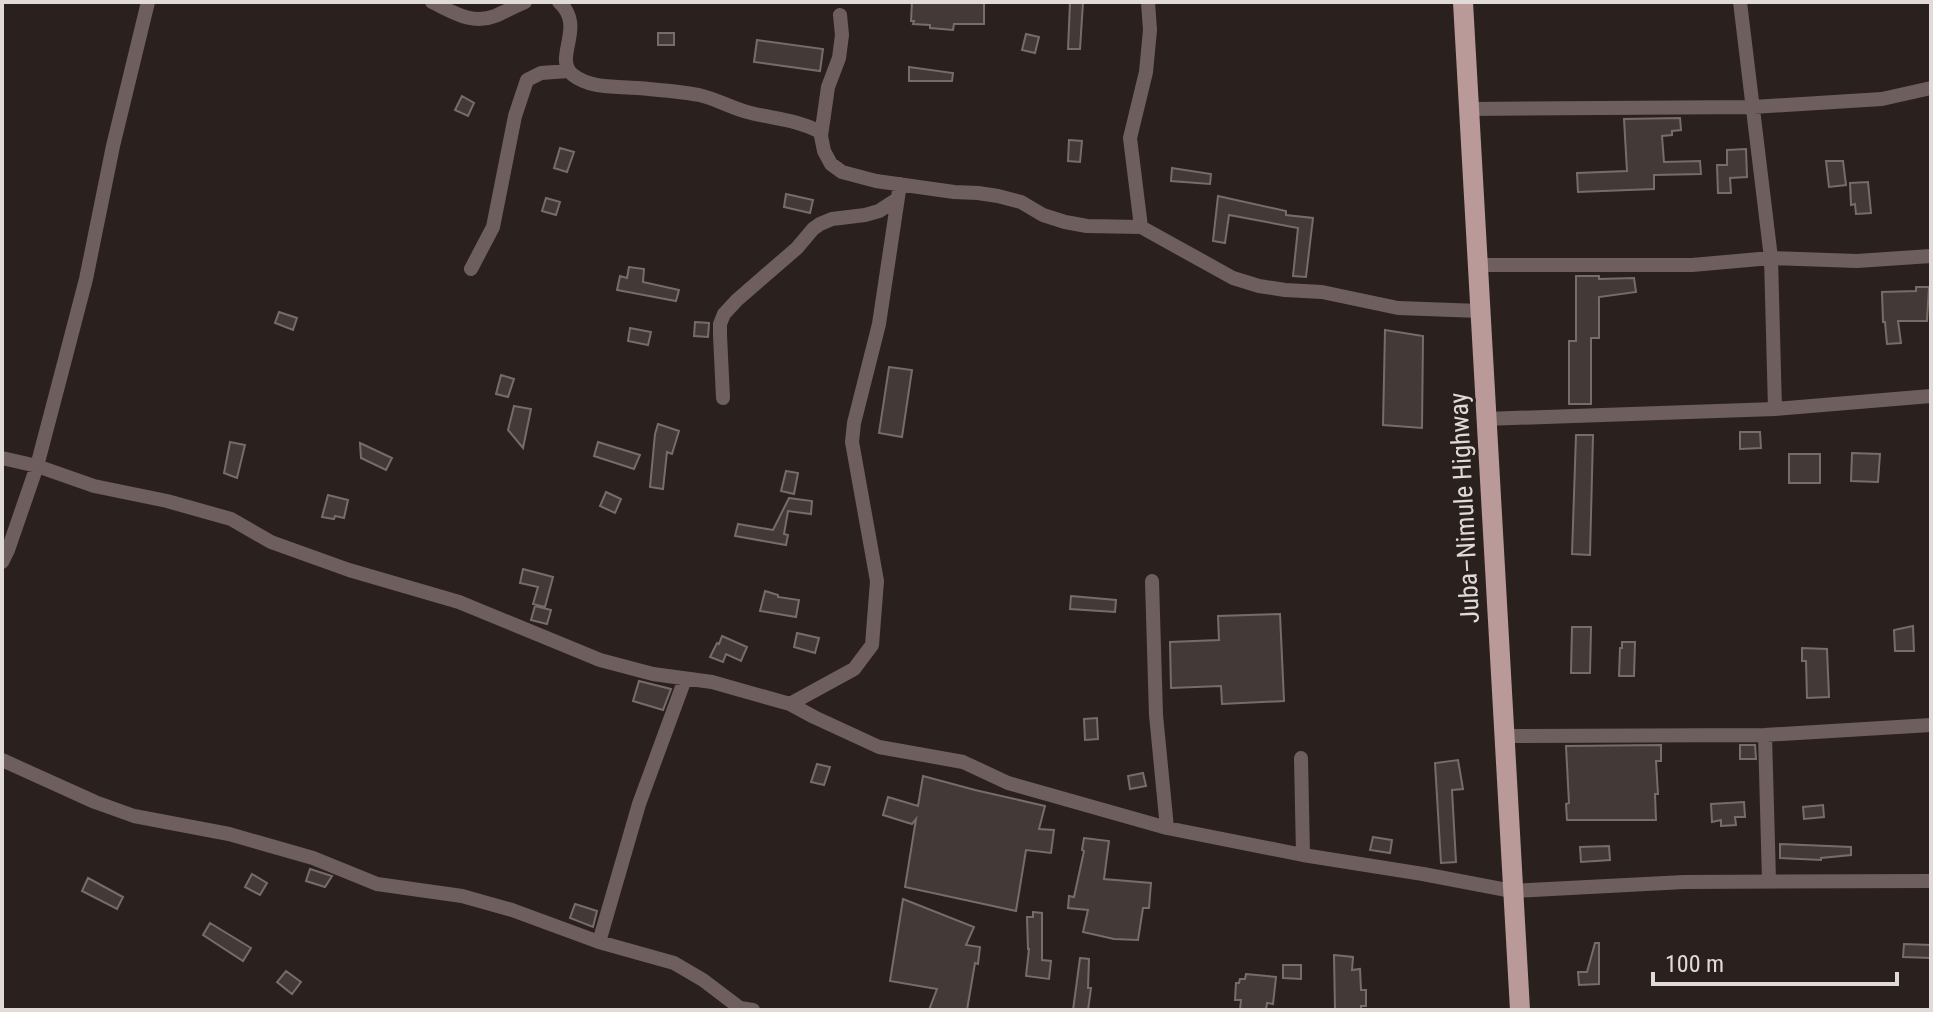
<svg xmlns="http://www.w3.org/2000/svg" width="1933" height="1012" viewBox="0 0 1933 1012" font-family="'Roboto Condensed',sans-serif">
	<rect width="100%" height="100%" fill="#2a211e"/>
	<path fill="#433936" stroke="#776c68" stroke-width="2" d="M912,2H984V24H954L953,30L930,28V25L913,24L914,21H911Z
		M1070,2H1083L1080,49H1068Z
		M658,33H674V45H658Z
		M1026,34L1039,37L1035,53L1022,50Z
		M757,40L823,49L820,71L754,62Z
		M909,67L953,73L952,81H909Z
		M462,96L474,103L468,116L455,110Z
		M1680,118L1681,130L1672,131V135L1662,136L1664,162L1700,161L1701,174L1654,175V189L1578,192L1577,173L1627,171L1624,119Z
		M1069,140L1082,141L1080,162L1068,161Z
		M560,148L574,152L567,172L554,168Z
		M1746,149L1747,177L1730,178L1731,193H1718L1717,165H1727V150Z
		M1826,161H1843L1846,185L1829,187Z
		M1172,168L1211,174L1210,184L1171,181Z
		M1868,182L1871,213L1856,214L1855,204L1851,205L1850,183Z
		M786,194L813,200L810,213L784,207Z
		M1218,196L1286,211V215L1313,218L1306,277L1293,276L1298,228L1229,215L1225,243L1213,241Z
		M546,198L560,202L556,215L542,211Z
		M629,267L644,269L643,282L679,290L676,301L617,290L620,276L627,278Z
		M1576,276H1599V279L1634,278L1636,292L1599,297V338H1591V404H1569V341H1576Z
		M1916,287H1929L1927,321H1898L1901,343L1887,344L1885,322H1883L1882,292L1916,291Z
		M279,312L297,318L293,330L275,323Z
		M695,322L709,323L708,337L694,336Z
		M630,328L651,332L648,345L628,341Z
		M1385,330L1423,336L1422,428L1383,425Z
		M889,367L912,370L902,437L879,433Z
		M501,375L514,379L508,397L496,394Z
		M514,406L531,409L523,448L508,430Z
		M658,424L679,431L672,454L667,452L663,489L650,487L655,434Z
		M1740,432H1760L1761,448L1740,449Z
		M1576,435H1593L1590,555L1572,554Z
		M230,442L245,445L237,478L224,473Z
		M598,442L640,455L634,469L594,456Z
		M360,443L392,458L386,470L361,458Z
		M1852,453L1880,454L1878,482L1851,481Z
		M1789,454H1820V483H1789Z
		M786,471L798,473L794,494L781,491Z
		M606,492L621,499L615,513L600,506Z
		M328,495L348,500L344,518L335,516L334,519L322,517Z
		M789,498L812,501L811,514L788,511L784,534L788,535L786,545L735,536L738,524L773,530Z
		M523,569L553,577L545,607L533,604L538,587L520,583Z
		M765,591L778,595V597L799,600L796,617L760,611Z
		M1071,596L1116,600L1115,612L1070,609Z
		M535,606L551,610L547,624L531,620Z
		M1280,614L1284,701L1222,704L1221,686L1171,688L1170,642L1219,640L1218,616Z
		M1913,626L1914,651H1895L1894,630Z
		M1572,627H1591L1590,673H1571Z
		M797,633L819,638L815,653L794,647Z
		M722,636L747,647L741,661L726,654L723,662L710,657L717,643L719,644Z
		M1622,642H1635L1634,676H1619L1620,648H1622Z
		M1802,648L1827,649L1829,697L1807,698L1806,661H1802Z
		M639,681L671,689L663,710L633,701Z
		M1097,718L1098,739L1085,740L1084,719Z
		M1661,745V761H1656L1658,794H1655L1656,820H1567L1566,804L1569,803L1566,746Z
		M1740,745H1755L1756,759H1740Z
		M1458,760L1463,789L1452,790L1456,862L1441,863L1435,763Z
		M817,764L830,767L824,785L811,782Z
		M1143,773L1146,786L1130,789L1128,776Z
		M923,776L975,790L1045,806L1039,829L1054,830L1051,853L1026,850L1016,911L905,887L916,819L912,824L883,815L888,797L918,806Z
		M1744,802L1745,817H1735L1736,825L1721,826V820L1712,822L1711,804Z
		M1823,805L1824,817L1804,819L1803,807Z
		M1373,837L1392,840L1390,853L1370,850Z
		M1084,838L1109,841L1104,879L1151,883L1149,908H1143L1138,940L1114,939L1083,932L1088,910L1068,908L1069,896L1074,897L1084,851L1082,850Z
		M1780,844L1851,847V855L1821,858V860L1780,858Z
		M1609,846L1610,860L1581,862L1580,847Z
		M310,869L332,876L325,887L306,881Z
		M252,874L267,883L260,895L245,887Z
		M88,878L123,897L117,909L82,891Z
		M903,899L974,927L966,945L980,947L978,964L975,963L967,1010H929L937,989L890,981Z
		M575,904L597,911L593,927L570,918Z
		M1033,912L1042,913V960L1051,961L1049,979L1026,976L1029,949H1028L1027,917H1033Z
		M210,923L251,948L243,961L203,935Z
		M1595,943H1599V984L1579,985L1578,972H1587Z
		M1904,944L1931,945V958L1903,957Z
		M1334,955L1353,957L1352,970L1360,969L1361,990H1366V1006H1361V1010H1335Z
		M1080,958L1089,959L1088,988H1091L1088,1010H1073Z
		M1283,965H1301V979L1283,978Z
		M286,971L301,982L292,994L277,982Z
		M1246,974L1276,977L1273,1004L1267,1003L1266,1010H1240L1241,1000H1235L1236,983H1239L1240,979H1245Z"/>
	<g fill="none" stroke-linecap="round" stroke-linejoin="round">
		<path stroke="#6e5f5e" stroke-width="14" d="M432,2C453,12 472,25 495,16C505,12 515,6 525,2
			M559,2C587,27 552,58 573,75C591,89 616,86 638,88C658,90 679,91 699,95C717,99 733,109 751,113C776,119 798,120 821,132
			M1740,2L1771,258L1775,409
			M840,15L842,35L839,58L828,87L821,136L824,151L831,164L842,172L876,181L954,192L978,193L998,196L1021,202L1043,215L1065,222L1087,226L1141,227L1233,278L1259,286L1285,290L1322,292L1398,308L1480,311
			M1469,109L1753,107L1882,99L1931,88
			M1141,227L1130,138L1146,72L1150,30L1148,2
			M1478,265H1692L1771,258L1857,261L1931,256
			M471,269L493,227L515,116L527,80L541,73L568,71
			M723,398L720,335V324L724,314L737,300L797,248L813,229L820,224L832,219L865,215L879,211L896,200
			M1485,419L1775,409L1931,396
			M2,458L37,466L94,486L167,501L231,519L271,542L349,570L459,602L600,660L653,674L712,682L790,704L814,717L879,747L963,762L1008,783L1167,828L1303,855L1423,874L1512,891L1684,882L1931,881
			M2,562L8,550L37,466L62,371L86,279L113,146L148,2
			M1152,581L1156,715L1167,828
			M790,704L854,669L872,645L877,581L852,442L854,423L879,324L900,184
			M1765,735L1769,880
			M1503,736L1765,735L1931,725
			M1301,758L1303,855
			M2,760L95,802L134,816L229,834L313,858L377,884L462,896L512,910L599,942L674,963L703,980L740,1008L753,1010
			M599,942L639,804L685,679"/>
		<path stroke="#b99a99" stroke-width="20" d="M1463,2L1520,1010"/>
	</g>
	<g text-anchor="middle" stroke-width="6" stroke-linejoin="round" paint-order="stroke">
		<g font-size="26" fill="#e0dad8" stroke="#2a211e">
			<text transform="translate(1464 508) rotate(-93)" y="9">Juba–Nimule Highway</text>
		</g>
	</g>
	<rect width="1933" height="1012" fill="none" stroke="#e0dad8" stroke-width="8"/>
	<path d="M1653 972v12h244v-12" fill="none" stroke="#e0dad8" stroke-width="4"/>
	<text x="1665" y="972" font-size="24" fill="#e0dad8" stroke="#2a211e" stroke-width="6" paint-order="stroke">100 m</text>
</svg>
